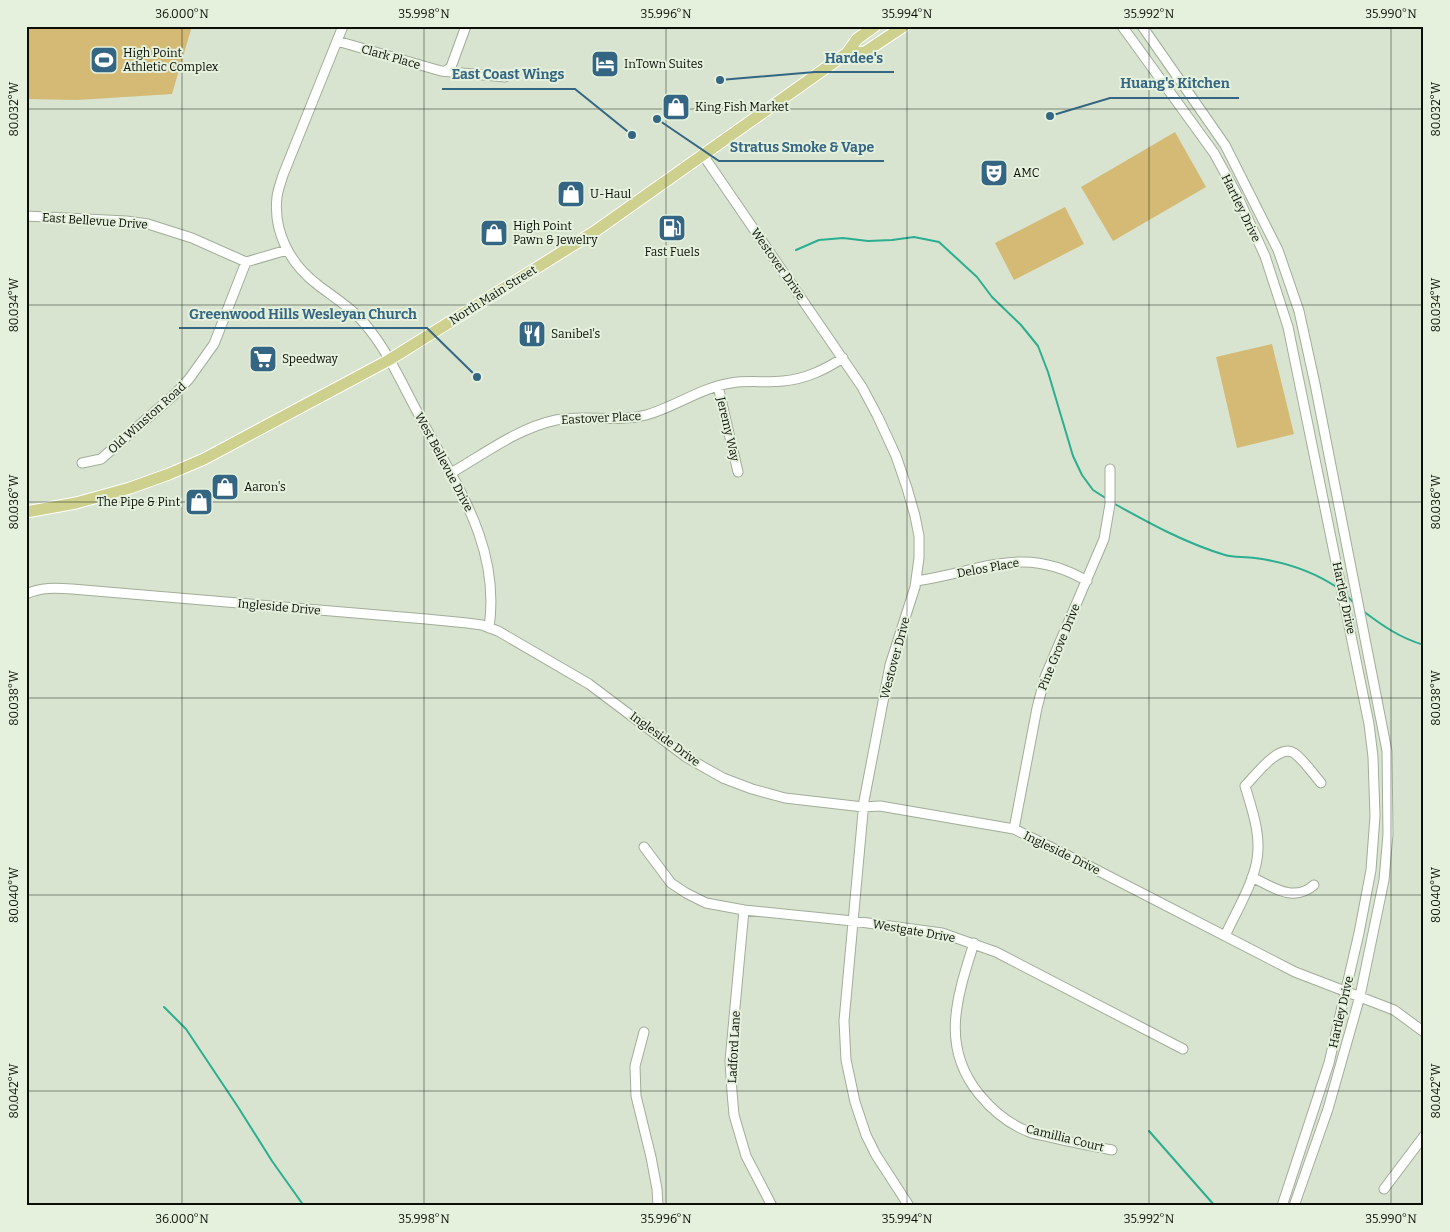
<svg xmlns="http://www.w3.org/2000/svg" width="1450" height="1232" viewBox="0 0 1450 1232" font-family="Bitter,serif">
	<rect width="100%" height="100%" fill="#d8e4cf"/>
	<path fill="#d4ba74" d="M26,26H192L172,94L77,100L26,99Z
		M1175,132L1206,187L1113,241L1081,187Z
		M1065,207L1084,244L1014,280L995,243Z
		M1272,344L1294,434L1237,448L1216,357Z"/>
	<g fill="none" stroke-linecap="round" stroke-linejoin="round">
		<path stroke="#2bae91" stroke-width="2" d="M796,250L819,240L843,238L868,241L892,240L914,237L939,242L977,277L992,297L1021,325L1038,346L1048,372L1073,456L1082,475L1093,490L1107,499
			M1113,503C1149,523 1185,543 1225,555C1234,558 1245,556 1255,558C1285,562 1313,571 1338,588
			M1347,596L1354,603
			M1363,611C1383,626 1400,638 1424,645
			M164,1007L186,1029L238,1107L272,1161L304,1206
			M1149,1131L1215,1206"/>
		<defs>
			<path id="minor" d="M343,26L283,175C281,182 278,189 277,197C273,232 290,264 318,285C336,299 355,310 369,329C390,355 404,388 420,417C456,485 501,546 489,628
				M1122,26L1214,153L1236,193L1265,256L1288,327L1369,724L1373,757L1375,816L1371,870L1359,933L1329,1063L1282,1206
				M1142,26L1225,145L1278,250L1299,311L1315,384L1387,751L1388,834L1384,880L1360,996L1328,1109L1294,1206
				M337,41L441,71L505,77
				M446,71L451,67L466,26
				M703,155L862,387L878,417L896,456L907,488L915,516L919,536V558L915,587L890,665L864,801L844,1021L846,1060L855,1102L866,1135L876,1155L909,1206
				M26,216L126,221L148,224L192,238L246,262
				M718,386L738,472
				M82,463L101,459L175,394L189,379L214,344L246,262L287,250
				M451,473C484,454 518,428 556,420C586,414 616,423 646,415C675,407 700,388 731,383C748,380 766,383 783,381C806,379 824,370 843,358
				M916,581C981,572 1023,543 1087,581
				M26,594C41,587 56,588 72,589L426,619L467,623L482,625L498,631L589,684L686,757L723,778L752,789L785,798L863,807L880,806L1014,829L1091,867L1295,972L1394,1010L1424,1032
				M1014,829L1037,708L1045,677L1104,539L1110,504V469
				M644,847L671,883L686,893L706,903L744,910L853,921L942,933L996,952L1183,1049
				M1252,877C1272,887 1294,903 1314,885
				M744,910L730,1061L732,1092L734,1115L746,1156L772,1206
				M1225,936C1237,909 1259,876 1258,846C1258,826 1251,806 1245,786C1255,776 1279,743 1294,753C1304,760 1313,774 1321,783
				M974,943C957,997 940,1046 979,1094C992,1110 1007,1123 1027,1131C1033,1134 1041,1135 1049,1137C1070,1142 1091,1146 1112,1150
				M644,1032L635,1066L636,1096L651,1157L657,1189L658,1206
				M1384,1189L1424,1136"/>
			<path id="major" d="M847,53L865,52L904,26
				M26,512L76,503L130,488L169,474L204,459L389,360L594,232L847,53L857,39L875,26"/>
		</defs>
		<use href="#minor" stroke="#a1ad99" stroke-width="11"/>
		<use href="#major" stroke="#fff" stroke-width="13"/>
		<use href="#minor" stroke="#fff" stroke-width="9"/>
		<use href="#major" stroke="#ced08e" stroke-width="11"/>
	</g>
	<path fill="none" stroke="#0b0f08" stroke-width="1" stroke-opacity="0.45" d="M182,26V1206M424,26V1206M666,26V1206M907,26V1206M1149,26V1206M1391,26V1206M26,109H1424M26,305H1424M26,502H1424M26,698H1424M26,895H1424M26,1091H1424"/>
	<defs>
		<symbol id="stadium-square" viewBox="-11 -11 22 22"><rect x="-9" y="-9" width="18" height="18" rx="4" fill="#346684" stroke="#e5f1dc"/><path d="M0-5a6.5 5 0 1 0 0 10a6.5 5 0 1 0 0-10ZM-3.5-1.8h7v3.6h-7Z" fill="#fff"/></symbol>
		<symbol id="hotel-square" viewBox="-11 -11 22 22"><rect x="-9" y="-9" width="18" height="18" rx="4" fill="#346684" stroke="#e5f1dc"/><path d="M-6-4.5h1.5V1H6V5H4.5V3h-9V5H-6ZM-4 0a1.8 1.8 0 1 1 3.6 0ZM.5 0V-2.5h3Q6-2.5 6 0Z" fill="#fff"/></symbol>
		<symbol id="shop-square" viewBox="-11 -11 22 22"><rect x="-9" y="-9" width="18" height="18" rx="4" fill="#346684" stroke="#e5f1dc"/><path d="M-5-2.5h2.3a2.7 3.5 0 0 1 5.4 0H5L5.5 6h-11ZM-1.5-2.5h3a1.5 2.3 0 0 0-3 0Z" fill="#fff"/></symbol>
		<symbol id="theatre-square" viewBox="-11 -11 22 22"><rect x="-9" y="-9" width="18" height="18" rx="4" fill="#346684" stroke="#e5f1dc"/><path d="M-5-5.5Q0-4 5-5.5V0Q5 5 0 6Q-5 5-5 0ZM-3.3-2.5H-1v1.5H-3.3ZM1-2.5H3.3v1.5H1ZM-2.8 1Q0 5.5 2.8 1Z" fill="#fff"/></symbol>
		<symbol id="fuel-square" viewBox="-11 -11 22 22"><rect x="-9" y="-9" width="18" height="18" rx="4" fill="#346684" stroke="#e5f1dc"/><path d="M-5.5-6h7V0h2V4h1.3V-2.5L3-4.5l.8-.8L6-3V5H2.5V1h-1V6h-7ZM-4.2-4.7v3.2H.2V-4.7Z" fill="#fff"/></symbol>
		<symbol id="restaurant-square" viewBox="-11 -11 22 22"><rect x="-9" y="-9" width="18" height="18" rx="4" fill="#346684" stroke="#e5f1dc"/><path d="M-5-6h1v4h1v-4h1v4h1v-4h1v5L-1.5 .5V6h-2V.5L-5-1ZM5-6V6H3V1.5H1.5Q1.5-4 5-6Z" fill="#fff"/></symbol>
		<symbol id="supermarket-square" viewBox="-11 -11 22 22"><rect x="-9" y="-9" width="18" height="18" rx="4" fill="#346684" stroke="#e5f1dc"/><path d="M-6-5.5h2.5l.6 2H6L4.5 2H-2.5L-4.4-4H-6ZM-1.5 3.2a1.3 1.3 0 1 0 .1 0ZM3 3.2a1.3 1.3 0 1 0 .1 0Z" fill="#fff"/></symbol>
	</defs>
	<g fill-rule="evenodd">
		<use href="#stadium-square" x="88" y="44" width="32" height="32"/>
		<use href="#hotel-square" x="589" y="48" width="32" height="32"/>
		<use href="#shop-square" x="660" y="91" width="32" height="32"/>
		<use href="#theatre-square" x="978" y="157" width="32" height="32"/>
		<use href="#shop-square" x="555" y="178" width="32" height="32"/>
		<use href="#fuel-square" x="656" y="212" width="32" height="32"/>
		<use href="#shop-square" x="478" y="217" width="32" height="32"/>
		<use href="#restaurant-square" x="516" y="318" width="32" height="32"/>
		<use href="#supermarket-square" x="247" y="343" width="32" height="32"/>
		<use href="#shop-square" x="209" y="471" width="32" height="32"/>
		<use href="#shop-square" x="183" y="486" width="32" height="32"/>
	</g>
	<g text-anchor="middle" stroke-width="4" stroke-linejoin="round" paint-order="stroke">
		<g font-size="12" fill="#0b0f08" stroke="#e5f1dc" text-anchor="start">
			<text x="123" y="57">High Point<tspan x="123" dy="14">Athletic Complex</tspan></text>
			<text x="624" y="68">InTown Suites</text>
			<text x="695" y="111">King Fish Market</text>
			<text x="1013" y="177">AMC</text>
			<text x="590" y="198">U-Haul</text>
			<text x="513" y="230">High Point<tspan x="513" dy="14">Pawn &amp; Jewelry</tspan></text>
			<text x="672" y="256" text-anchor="middle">Fast Fuels</text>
			<text x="551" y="338">Sanibel's</text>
			<text x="282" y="363">Speedway</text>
			<text x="244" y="491">Aaron's</text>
			<text x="180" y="506" text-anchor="end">The Pipe &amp; Pint</text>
		</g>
		<g font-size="12" fill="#0b0f08" stroke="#e5f1dc">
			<text transform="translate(391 57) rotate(16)" y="4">Clark Place</text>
			<text transform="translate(1241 208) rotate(64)" y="4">Hartley Drive</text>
			<text transform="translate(95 221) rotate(4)" y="4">East Bellevue Drive</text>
			<text transform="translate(778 264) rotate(55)" y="4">Westover Drive</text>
			<text transform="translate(493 295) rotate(-32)" y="4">North Main Street</text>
			<text transform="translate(147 418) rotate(-42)" y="4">Old Winston Road</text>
			<text transform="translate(601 418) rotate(-3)" y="4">Eastover Place</text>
			<text transform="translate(728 429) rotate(77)" y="4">Jeremy Way</text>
			<text transform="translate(444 462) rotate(62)" y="4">West Bellevue Drive</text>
			<text transform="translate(988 568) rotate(-10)" y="4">Delos Place</text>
			<text transform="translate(1344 598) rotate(78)" y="4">Hartley Drive</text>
			<text transform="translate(279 607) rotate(5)" y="4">Ingleside Drive</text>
			<text transform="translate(1059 647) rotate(-68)" y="4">Pine Grove Drive</text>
			<text transform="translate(895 658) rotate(-75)" y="4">Westover Drive</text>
			<text transform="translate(665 739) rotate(36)" y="4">Ingleside Drive</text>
			<text transform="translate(1062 853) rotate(26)" y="4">Ingleside Drive</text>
			<text transform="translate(914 931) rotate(10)" y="4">Westgate Drive</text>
			<text transform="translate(1341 1012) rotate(-77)" y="4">Hartley Drive</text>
			<text transform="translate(734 1047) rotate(-87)" y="4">Ladford Lane</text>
			<text transform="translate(1065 1138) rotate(14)" y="4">Camillia Court</text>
		</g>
	</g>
	<path fill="none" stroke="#346684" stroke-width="2" d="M720 80L815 72H894M632 135L575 89H442M1050 116L1110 98H1239M657 119L719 161H884M477 377L427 328H179"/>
	<g fill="#346684" stroke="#e5f1dc" stroke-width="2">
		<circle cx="720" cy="80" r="5"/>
		<circle cx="632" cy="135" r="5"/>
		<circle cx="1050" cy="116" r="5"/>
		<circle cx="657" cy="119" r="5"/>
		<circle cx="477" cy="377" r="5"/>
	</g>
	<g font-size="14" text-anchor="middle" font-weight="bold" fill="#346684" stroke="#e5f1dc" stroke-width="4" stroke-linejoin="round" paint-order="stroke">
		<text x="854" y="63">Hardee's</text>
		<text x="508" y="79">East Coast Wings</text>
		<text x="1175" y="88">Huang's Kitchen</text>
		<text x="802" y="152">Stratus Smoke &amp; Vape</text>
		<text x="303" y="319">Greenwood Hills Wesleyan Church</text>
	</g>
	<rect width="1450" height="1232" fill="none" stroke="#e5f1dc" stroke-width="55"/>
	<rect x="28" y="28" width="1394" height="1176" fill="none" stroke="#0b0f08" stroke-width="2"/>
	<g font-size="12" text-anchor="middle" fill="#0b0f08">
		<text x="182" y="18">36.000°N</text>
		<text x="424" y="18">35.998°N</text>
		<text x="666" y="18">35.996°N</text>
		<text x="907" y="18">35.994°N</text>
		<text x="1149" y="18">35.992°N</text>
		<text x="1391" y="18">35.990°N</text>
		<text transform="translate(1436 109) rotate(-90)" y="4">80.032°W</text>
		<text transform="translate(14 109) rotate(-90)" y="4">80.032°W</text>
		<text transform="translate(1436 305) rotate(-90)" y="4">80.034°W</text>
		<text transform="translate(14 305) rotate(-90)" y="4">80.034°W</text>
		<text transform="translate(1436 502) rotate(-90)" y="4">80.036°W</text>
		<text transform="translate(14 502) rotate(-90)" y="4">80.036°W</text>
		<text transform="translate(1436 698) rotate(-90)" y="4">80.038°W</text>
		<text transform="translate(14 698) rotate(-90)" y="4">80.038°W</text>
		<text transform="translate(1436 895) rotate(-90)" y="4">80.040°W</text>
		<text transform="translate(14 895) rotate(-90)" y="4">80.040°W</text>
		<text transform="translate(1436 1091) rotate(-90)" y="4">80.042°W</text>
		<text transform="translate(14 1091) rotate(-90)" y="4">80.042°W</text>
		<text x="182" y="1223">36.000°N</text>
		<text x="424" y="1223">35.998°N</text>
		<text x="666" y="1223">35.996°N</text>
		<text x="907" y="1223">35.994°N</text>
		<text x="1149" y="1223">35.992°N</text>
		<text x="1391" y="1223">35.990°N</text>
	</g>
</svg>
